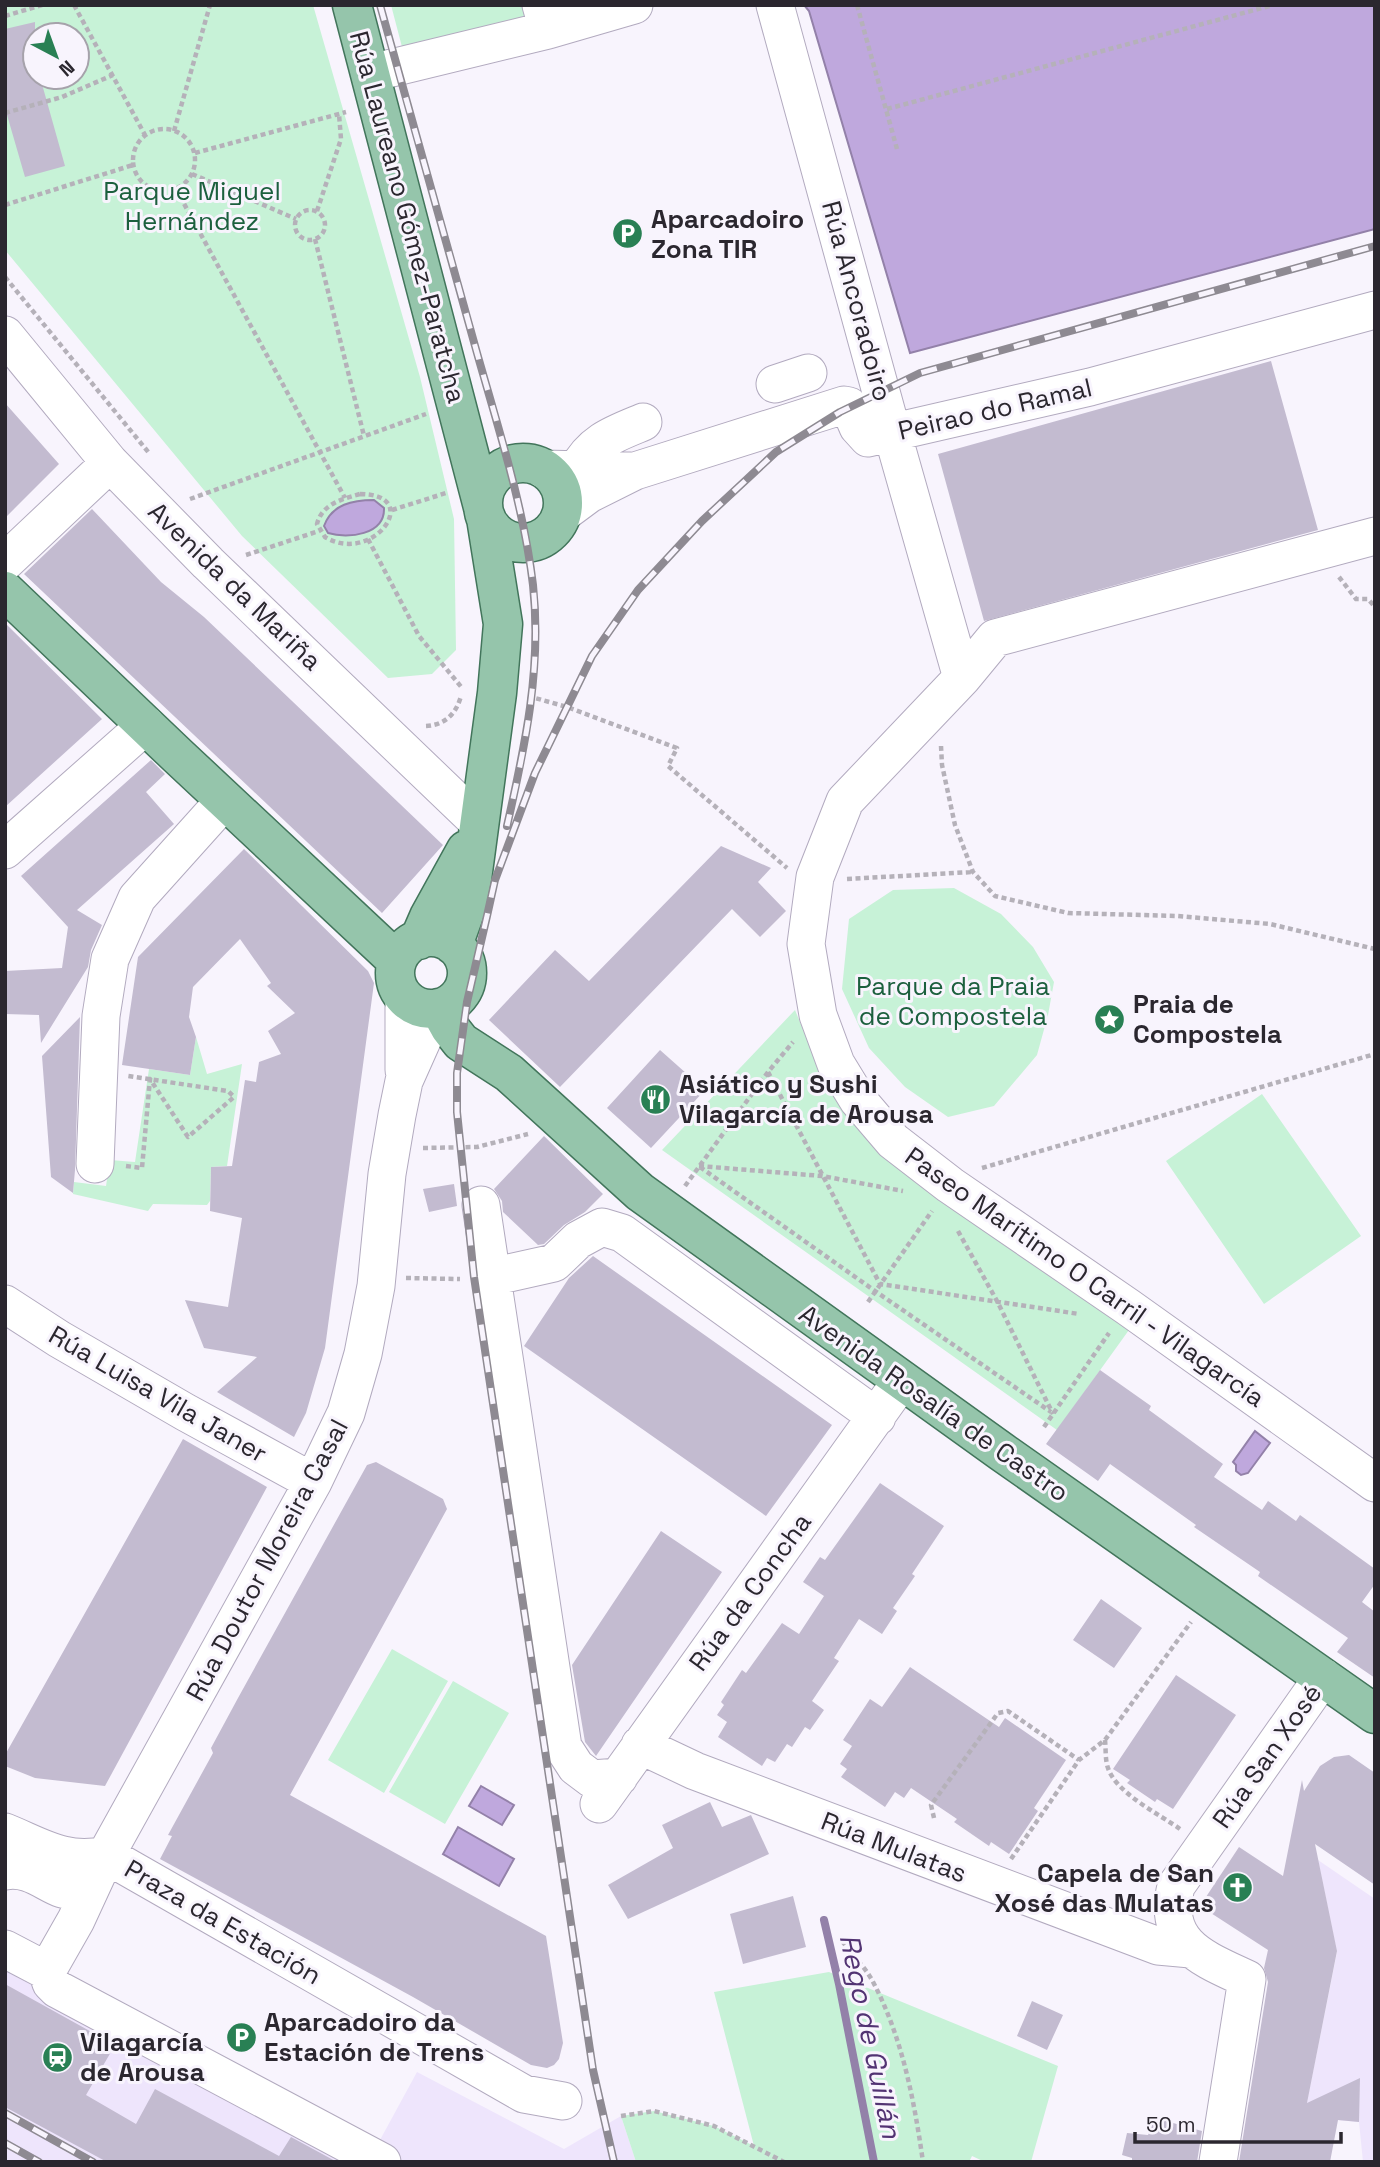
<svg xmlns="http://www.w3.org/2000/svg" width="1380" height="2167" viewBox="0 0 1380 2167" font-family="'Space Grotesk',sans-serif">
	<rect width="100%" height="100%" fill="#f8f4fd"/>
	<path fill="#eee5fc" d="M1318,1860L1375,1899V2162H1363L1359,2122L1304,2117L1337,1952Z
		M5,1965L365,2162H5Z
		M417,2072L564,2149L621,2116L636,2162H368Z"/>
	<path fill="#c7f2d7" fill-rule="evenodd" d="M5,5H313L420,377L454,519L456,650L432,674L388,678L242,536L5,250ZM35,35H77V77H35Z
		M391,5H601L407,66Z
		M954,888L1001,914L1033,947L1054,982L1048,1015L1037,1055L994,1106L948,1117L905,1087L869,1048L842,989L849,919L893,890Z
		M795,1010C812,1051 826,1085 852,1120L1134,1323L1057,1430L662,1150Z
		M196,1037L207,1074L242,1064L227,1166L211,1167L210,1201L207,1205L153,1204L148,1211L73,1194L74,1182L106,1186L110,1160L135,1162L149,1069L190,1075Z
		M1262,1094L1361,1236L1264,1304L1166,1161Z
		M392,1649L448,1681L384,1793L328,1760Z
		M453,1681L509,1713L445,1824L389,1792Z
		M829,1972L1058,2066L1031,2162H985L972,2156L969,2162H636L621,2116L654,2111L714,2126L754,2146L714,1992Z"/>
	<path fill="#bfa8dd" stroke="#9381a9" stroke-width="2" d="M804,5H1375V229L910,353L809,11Z
		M374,500L384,508C385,535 348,539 328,533L324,526C332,504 353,500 374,500Z
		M1255,1431L1270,1443L1248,1473L1241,1475L1236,1471V1465L1233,1462Z
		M481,1786L514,1805L502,1825L469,1806Z
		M458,1827L514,1859L499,1886L443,1854Z"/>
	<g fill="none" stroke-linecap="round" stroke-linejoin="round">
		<path stroke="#9381a9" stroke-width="8" d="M824,1920L839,1984L874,2162"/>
	</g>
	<path fill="#c3bbd0" d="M35,22V77H40L65,166L25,177L5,108V29Z
		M1271,361L1318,530L984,621L938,454Z
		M5,403L59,464L5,518Z
		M92,509L161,582L204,617L443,845L382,913L24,574Z
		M5,623L102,719L5,807Z
		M151,760L165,774L146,792L174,824L77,910L102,925L91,950L88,967L41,1043L39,1015L5,1014V971L62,968L68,927L21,876Z
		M721,846L771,868L758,882L786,911L760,937L732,909L560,1087L489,1020L555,950L589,981Z
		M244,849L368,971L374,983L325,1348L306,1413L294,1437L217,1392L257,1357L204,1348L185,1300L228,1307L242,1218L210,1211L211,1167L232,1166L245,1080L256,1082L259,1062L281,1054L268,1031L295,1013L267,986L271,983L240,939L193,987L189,1017L196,1037L190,1075L122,1065L138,957Z
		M80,1017L75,1170L73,1193L51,1177L42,1056Z
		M660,1050L705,1090L651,1148L607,1108Z
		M544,1136L603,1194L585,1212L564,1225L544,1244L538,1245L503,1212L502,1201L494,1189Z
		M454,1184L457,1206L429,1212L423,1189Z
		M593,1256L832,1425L766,1516L524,1346L569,1278Z
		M1100,1370L1151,1406L1149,1410L1223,1464L1214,1477L1262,1510L1268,1501L1296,1521L1300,1515L1375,1569V1584L1362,1602L1375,1612V1678L1337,1652L1348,1638L1258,1576L1260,1572L1194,1527L1196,1525L1110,1464L1098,1481L1046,1444Z
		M183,1439L267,1487L105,1786L35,1778L5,1766V1755Z
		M376,1462L443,1499L447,1509L290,1795L546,1936L563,2043L559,2059L554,2065L547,2068L531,2065L413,1997L160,1859L172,1836L168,1835L213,1753L211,1748L238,1698L367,1465Z
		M880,1483L944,1526L912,1574L915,1576L893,1608L897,1611L882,1634L859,1619L834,1658L839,1661L812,1701L824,1710L810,1730L805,1727L792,1747L787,1744L775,1762L767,1758L762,1766L718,1737L727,1722L717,1715L724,1705L721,1702L742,1670L746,1673L782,1623L799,1634L824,1596L803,1582L820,1557L825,1560Z
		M661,1531L722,1572L596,1756L585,1742L572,1665Z
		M1101,1599L1142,1628L1114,1668L1073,1640Z
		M910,1667L999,1727L1005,1718L1066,1760L1034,1808L1038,1811L1009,1854L991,1842L989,1846L954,1822L957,1819L911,1788L904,1798L895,1792L885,1807L841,1777L847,1769L840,1764L852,1746L843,1740L870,1699L882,1707Z
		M1176,1675L1236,1715L1173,1809L1157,1799L1155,1802L1127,1783L1130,1780L1113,1769Z
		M1349,1755L1375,1773V1885L1315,1844L1337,1951L1307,2103L1360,2078L1359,2122L1338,2120L1330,2162H1239L1268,1982L1264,1968L1268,1950L1200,1906L1239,1847L1283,1876L1302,1780L1304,1791L1320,1766L1334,1757Z
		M710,1802L722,1827L751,1815L769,1854L628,1919L608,1885L673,1848L662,1825Z
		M793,1896L806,1947L743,1964L730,1914Z
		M5,1984L115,2045L86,2095L136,2124L155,2089L279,2156L291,2137L337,2162H107L5,2107Z
		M1032,2001L1063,2015L1047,2050L1017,2036Z
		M1155,2118L1202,2131L1197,2162H1132V2158L1122,2155L1127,2133L1148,2135Z"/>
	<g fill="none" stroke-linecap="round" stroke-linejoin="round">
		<defs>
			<path id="minor" d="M775,5L892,432L962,678
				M548,30L634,5
				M371,73L548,30L541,5
				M5,335L110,463L208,563L479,823
				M775,384L808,373
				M543,469L630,471
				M577,470C592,441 614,434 643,422
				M562,514L589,494L635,471L844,405L849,406L858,427L868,438L1090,387L1375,310
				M1375,536L995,638L962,678L845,801L815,877L806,944L818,1015L836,1064L858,1100L893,1141L950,1185L1128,1307L1375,1483
				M5,562L110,463
				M5,850L146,725
				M404,1070V997
				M95,1164L101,1016L110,959L137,898L225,800
				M481,1205L563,1747L576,1767L592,1779L619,1777
				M491,1277L554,1263L578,1240L602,1227L622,1233L877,1417
				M5,1304L59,1339L185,1412L313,1482
				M640,1745L695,1771L1158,1946L1191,1949
				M599,1804L902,1380
				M5,1832C42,1847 65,1864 106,1855
				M106,1855L524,2094L563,2101
				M5,1871C36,1865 56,1896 77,1890C82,1888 88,1884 92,1881
				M5,1949L47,1971
				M382,2162L57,1989L51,1983L47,1971L76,1920L106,1855L313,1482L346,1413L363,1354L376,1286L387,1174L397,1115L404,1081L429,1025L430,1009
				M1218,2162L1247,1979C1202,1958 1162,1944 1176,1886L1323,1677"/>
			<path id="major" d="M352,5L483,507
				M483 503a40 40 0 1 1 80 0a40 40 0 1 1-80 0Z
				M5,591L178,756L397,961
				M395 973a36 36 0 1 1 72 0a36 36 0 1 1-72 0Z
				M419,940L429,917L466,850
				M453,945L466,909L472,879L497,693L503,624L486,518
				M439,1008L450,1028L461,1042L509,1073L640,1192L1002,1452L1375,1714"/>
		</defs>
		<use href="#minor" stroke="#b2aabf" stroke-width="39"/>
		<use href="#major" stroke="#42755b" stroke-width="41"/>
		<path stroke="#b5b1b9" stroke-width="4.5" stroke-dasharray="5 3.5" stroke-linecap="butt" d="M74,5L145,135
			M857,5L897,149
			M5,16L42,5
			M887,109L1273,5
			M5,113L62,97L113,75
			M133 160a31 31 0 1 1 62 0a31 31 0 1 1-62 0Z
			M174,131L210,5
			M195,153L346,112
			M192,174L296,219
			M176,189L345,498
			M5,205L133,165
			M295 225a15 15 0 1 1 30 0a15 15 0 1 1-30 0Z
			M317,211L341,139L339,114
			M315,239L364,436
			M5,277L149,453
			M360,494C425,494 373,566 325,537L317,524C322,504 342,499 360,494Z
			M190,499L426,414
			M392,510L446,493
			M368,539L419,636L463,689
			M246,555L319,531
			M1339,577L1356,599H1368L1375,607
			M528,696L567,707L677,748L668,766L787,868
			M426,726C445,725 456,714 461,696
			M941,746L942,765L955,825L973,872L995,896L1068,913L1178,916L1270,924L1375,949
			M847,879L973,872
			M768,1072L880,1284L1079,1314
			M423,1148L477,1147L528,1134
			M126,1166L142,1168L150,1079L188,1137L234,1097L228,1091L128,1076
			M699,1166L822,1176L903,1191
			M700,1167L875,1291L1051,1412
			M982,1168L1375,1054
			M685,1186L768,1072L793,1042
			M958,1231L997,1301L1053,1414
			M406,1278L460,1279
			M868,1302L932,1211
			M1044,1427L1109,1333
			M1105,1740C1106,1749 1105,1760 1108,1768C1116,1793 1159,1814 1180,1829
			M934,1818L931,1805L998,1713L1008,1711L1079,1760
			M1011,1859L1079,1760L1105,1740L1191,1622
			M842,1941C852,1954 864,1966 872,1980C902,2036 914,2099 923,2162
			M621,2116L654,2111L714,2126L784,2162"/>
		<use href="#minor" stroke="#fff" stroke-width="37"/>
		<use href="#major" stroke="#95c5ab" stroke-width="38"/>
		<defs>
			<path id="rail" d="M380,5C412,121 445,237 477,353C498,427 524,508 533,585C542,668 525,746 507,826
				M5,2113L93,2162
				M5,2143L39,2162
				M614,2162L593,2070L474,1277L457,1112V1073L467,1002L487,916L495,880L535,773L592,656L638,590L702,521L776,452L840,412L920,373L1375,246"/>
		</defs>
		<use href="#rail" stroke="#8e8a92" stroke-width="8"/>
		<use href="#rail" stroke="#f8f4fd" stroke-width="5" stroke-dasharray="16" stroke-linecap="butt"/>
	</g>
	<defs>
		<symbol id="parking-disc" viewBox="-11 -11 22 22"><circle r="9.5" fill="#298054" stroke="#f8f4fd"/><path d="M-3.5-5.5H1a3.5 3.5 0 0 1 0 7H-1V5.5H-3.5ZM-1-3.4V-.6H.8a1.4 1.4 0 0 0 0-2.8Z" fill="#fff"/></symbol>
		<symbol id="sight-disc" viewBox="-11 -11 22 22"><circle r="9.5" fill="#298054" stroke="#f8f4fd"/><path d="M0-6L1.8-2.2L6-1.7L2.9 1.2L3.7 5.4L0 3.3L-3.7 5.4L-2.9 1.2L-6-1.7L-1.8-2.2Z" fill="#fff"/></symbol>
		<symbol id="restaurant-disc" viewBox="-11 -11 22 22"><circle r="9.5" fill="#298054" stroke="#f8f4fd"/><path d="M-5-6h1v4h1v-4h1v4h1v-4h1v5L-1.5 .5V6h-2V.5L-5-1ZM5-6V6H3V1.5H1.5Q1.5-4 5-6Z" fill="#fff"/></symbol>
		<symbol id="church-disc" viewBox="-11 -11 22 22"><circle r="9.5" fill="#298054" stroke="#f8f4fd"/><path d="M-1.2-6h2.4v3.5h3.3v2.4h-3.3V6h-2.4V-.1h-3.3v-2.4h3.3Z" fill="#fff"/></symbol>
		<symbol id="station-disc" viewBox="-11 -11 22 22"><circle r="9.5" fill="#298054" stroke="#f8f4fd"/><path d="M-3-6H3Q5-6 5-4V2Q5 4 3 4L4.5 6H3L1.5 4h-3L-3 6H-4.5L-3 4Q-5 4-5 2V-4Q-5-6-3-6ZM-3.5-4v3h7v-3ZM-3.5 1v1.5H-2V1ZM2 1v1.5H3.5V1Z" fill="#fff"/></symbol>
	</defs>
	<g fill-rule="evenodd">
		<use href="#parking-disc" x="610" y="216" width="35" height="35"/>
		<use href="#sight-disc" x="1092" y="1002" width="35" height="35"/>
		<use href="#restaurant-disc" x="638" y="1082" width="35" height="35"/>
		<use href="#church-disc" x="1220" y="1870" width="35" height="35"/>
		<use href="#parking-disc" x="224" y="2020" width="35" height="35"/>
		<use href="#station-disc" x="40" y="2040" width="35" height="35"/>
	</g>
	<g text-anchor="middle" stroke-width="6" stroke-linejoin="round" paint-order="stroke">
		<g font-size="26" fill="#1c603e" stroke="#f8f4fd">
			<text x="192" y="200">Parque Miguel<tspan x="192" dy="30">Hernández</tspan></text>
			<text x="953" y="995">Parque da Praia<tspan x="953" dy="30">de Compostela</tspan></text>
		</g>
		<g font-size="26" fill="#2b272f" stroke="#f8f4fd">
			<text transform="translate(408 217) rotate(75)" y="9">Rúa Laureano Gómez-Paratcha</text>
			<text transform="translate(857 301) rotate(75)" y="9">Rúa Ancoradoiro</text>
			<text transform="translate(995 409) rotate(-13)" y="9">Peirao do Ramal</text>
			<text transform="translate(235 586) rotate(44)" y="9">Avenida da Mariña</text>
			<text transform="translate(1085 1277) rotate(35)" y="9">Paseo Marítimo O Carril - Vilagarcía</text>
			<text transform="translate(158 1394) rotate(30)" y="9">Rúa Luisa Vila Janer</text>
			<text transform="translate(934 1403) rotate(35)" y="9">Avenida Rosalía de Castro</text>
			<text transform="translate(267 1560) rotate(-62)" y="9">Rúa Doutor Moreira Casal</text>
			<text transform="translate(750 1592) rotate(-54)" y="9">Rúa da Concha</text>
			<text transform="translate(1267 1756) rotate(-55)" y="9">Rúa San Xosé</text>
			<text transform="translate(894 1847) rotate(21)" y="9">Rúa Mulatas</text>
			<text transform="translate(223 1922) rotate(30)" y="9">Praza da Estación</text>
		</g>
		<g font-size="26" font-weight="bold" fill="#2b272f" stroke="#f8f4fd" text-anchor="start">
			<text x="651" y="228">Aparcadoiro<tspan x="651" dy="30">Zona TIR</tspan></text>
			<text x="1133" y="1013">Praia de<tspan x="1133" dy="30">Compostela</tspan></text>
			<text x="679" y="1093">Asiático y Sushi<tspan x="679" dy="30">Vilagarcía de Arousa</tspan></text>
			<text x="1214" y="1882" text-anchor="end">Capela de San<tspan x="1214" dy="30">Xosé das Mulatas</tspan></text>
			<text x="264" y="2031">Aparcadoiro da<tspan x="264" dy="30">Estación de Trens</tspan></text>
			<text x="80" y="2051">Vilagarcía<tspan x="80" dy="30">de Arousa</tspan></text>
		</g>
		<g font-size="28" font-style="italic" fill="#523373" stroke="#f8f4fd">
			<text transform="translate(871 2036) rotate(78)" y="10">Rego de Guillán</text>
		</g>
	</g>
	<rect width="1380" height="2167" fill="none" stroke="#2b272f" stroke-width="14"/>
	<g transform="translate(56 56) rotate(139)"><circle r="33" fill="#f8f4fd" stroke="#a6a2ab" stroke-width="2"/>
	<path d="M0-5L12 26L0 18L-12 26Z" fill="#298054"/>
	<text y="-10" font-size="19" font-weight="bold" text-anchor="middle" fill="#2b272f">N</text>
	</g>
	<path d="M1135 2132v10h206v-10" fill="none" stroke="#2b272f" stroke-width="3.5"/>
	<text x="1146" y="2132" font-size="21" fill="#2b272f" stroke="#f8f4fd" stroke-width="5" paint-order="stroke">50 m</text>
</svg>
